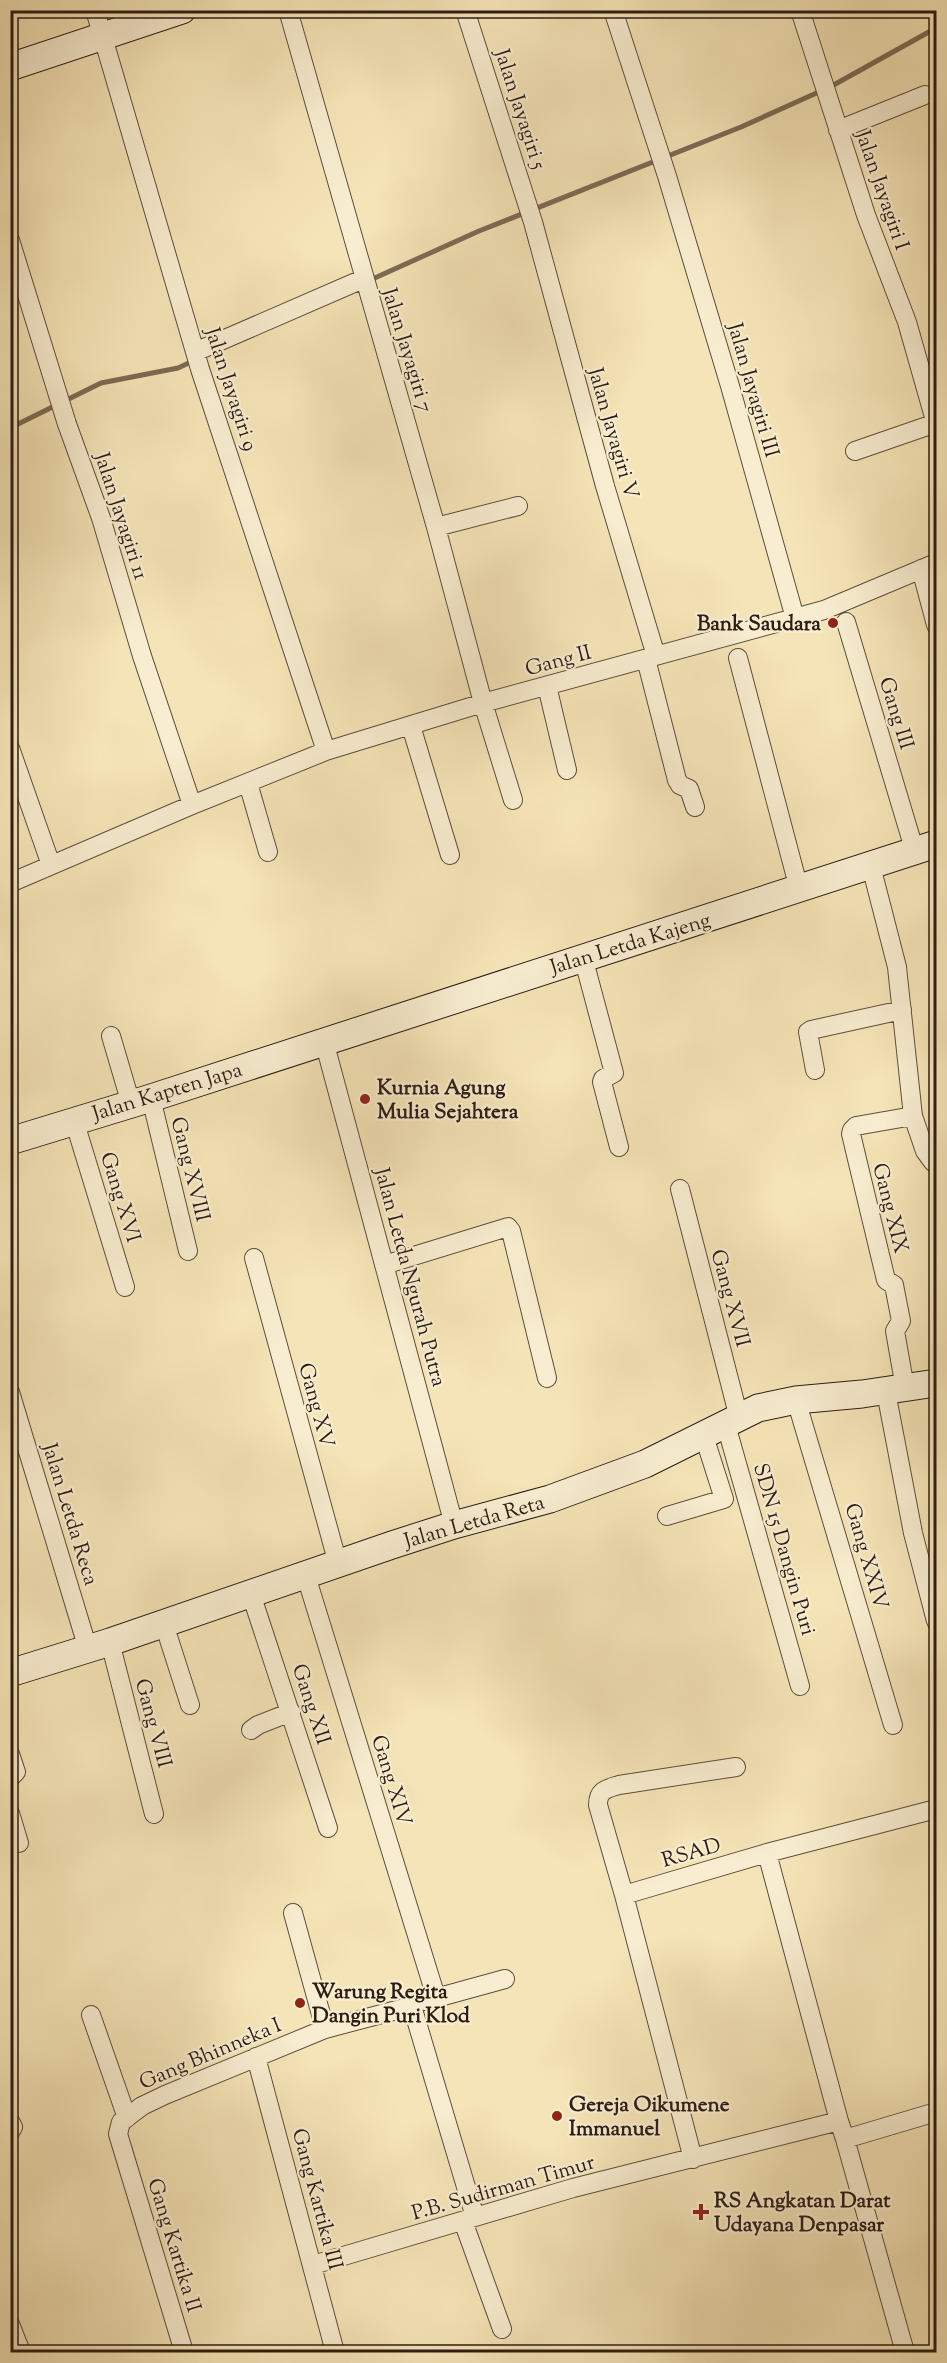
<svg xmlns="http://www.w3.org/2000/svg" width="947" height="2363" viewBox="0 0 947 2363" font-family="'Sorts Mill Goudy',serif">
	<rect width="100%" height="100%" fill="#f5e4b7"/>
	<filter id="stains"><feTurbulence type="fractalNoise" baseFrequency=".00333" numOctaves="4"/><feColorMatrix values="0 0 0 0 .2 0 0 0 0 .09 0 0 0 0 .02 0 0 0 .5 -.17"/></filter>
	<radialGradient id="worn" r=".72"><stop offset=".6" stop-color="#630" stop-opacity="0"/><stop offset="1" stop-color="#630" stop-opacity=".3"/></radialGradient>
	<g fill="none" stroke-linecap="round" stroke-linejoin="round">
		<path stroke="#7c6b55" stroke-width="5" d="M830,87L936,28
			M368,281L479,231L741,127L821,91
			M10,428L101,383L178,368L193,361"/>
		<defs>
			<path id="street" d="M95,10L200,369L326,751
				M288,10L436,527L483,703L513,800
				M465,10L533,222L605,486L656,656
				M613,10L667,176L730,386L795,618
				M800,10L866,215L907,322L936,424
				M838,130L925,95
				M10,240L67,424L101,518L142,656L192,805
				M195,352L363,279
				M855,451L936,423
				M436,527L518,506
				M921,569L936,625
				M846,622L915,852
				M738,658L799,889
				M646,659L677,780L680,785L689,789L695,807
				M547,686L567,770
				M411,726L450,855
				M10,748L51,865
				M248,783L268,852
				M871,866L897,967L913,1116L925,1151L933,1162
				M10,883L192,805L326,751L483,703L824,610L936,563
				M583,957L614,1073L603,1079L602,1082L619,1147
				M111,1036L131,1104
				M324,1041L454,1525
				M815,1070L808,1032L811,1030L902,1010
				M151,1098L188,1251
				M74,1120L125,1287
				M680,1189L739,1418
				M254,1258L338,1564
				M384,1265L508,1227L511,1231L547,1378
				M905,1388L895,1331L901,1321L894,1285L886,1280L851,1134L852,1130L856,1126L913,1116
				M10,1392L88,1649
				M886,1392L913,1533L936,1621
				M796,1400L893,1725
				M726,1425L800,1686
				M667,1516L724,1499L704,1436
				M306,1576L436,1997
				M251,1594L328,1828
				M164,1624L190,1705
				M110,1642L154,1814
				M251,1730L258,1725L291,1712
				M10,1754L16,1772L10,1778
				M10,1813L19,1843
				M767,1853L936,1809
				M624,1895L598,1805C598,1790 606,1789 619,1785L736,1767
				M293,1913L325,2029
				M425,2001L505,1979
				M91,2015L127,2118
				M256,2057L335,2352
				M10,2121L13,2127L10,2132
				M845,2139L905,2352
				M693,2159L624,1895L767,1853L839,2121
				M463,2221L502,2329
				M313,2265L573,2188L839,2121L845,2139L936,2112
				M10,2324L21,2352
				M184,2352L118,2134L121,2122L142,2106L165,2095L325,2029L412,2006L475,2217"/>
			<path id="secondary" d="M10,67L182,10
				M10,1141L151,1098L936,844
				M10,1673L110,1642L392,1545L454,1525L550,1499L645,1464L758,1408L796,1400L862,1394L936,1383"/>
		</defs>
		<use href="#street" stroke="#5e4e3d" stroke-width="20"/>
		<use href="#secondary" stroke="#2c1c14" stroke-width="29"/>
		<use href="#street" stroke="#f8edd0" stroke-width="18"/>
		<use href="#secondary" stroke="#f8edd0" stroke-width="27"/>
	</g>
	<g fill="#8f2418" stroke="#f8edd0" stroke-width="2">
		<circle cx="833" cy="623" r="6"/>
		<circle cx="365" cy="1099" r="6"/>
		<circle cx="300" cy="2003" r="6"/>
		<circle cx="557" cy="2116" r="6"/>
		<path d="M698 2203h6v6h6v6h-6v6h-6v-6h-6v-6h6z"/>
	</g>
	<g text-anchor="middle" stroke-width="4.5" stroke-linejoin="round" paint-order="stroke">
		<g font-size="21" fill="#2c1c14" stroke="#f8edd0">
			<text transform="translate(521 109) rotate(72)" y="7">Jalan Jayagiri 5</text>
			<text transform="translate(883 190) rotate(71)" y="7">Jalan Jayagiri I</text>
			<text transform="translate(408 350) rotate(73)" y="7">Jalan Jayagiri 7</text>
			<text transform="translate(232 389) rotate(72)" y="7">Jalan Jayagiri 9</text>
			<text transform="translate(754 390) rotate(74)" y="7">Jalan Jayagiri III</text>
			<text transform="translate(614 433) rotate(74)" y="7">Jalan Jayagiri V</text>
			<text transform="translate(122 516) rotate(72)" y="7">Jalan Jayagiri 11</text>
			<text transform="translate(558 660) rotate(-15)" y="7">Gang II</text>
			<text transform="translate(897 713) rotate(73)" y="7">Gang III</text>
			<text transform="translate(630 943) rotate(-17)" y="7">Jalan Letda Kajeng</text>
			<text transform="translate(167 1091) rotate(-17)" y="7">Jalan Kapten Japa</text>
			<text transform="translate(191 1169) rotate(76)" y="7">Gang XVIII</text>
			<text transform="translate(121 1197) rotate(73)" y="7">Gang XVI</text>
			<text transform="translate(891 1208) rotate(76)" y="7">Gang XIX</text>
			<text transform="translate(411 1277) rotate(75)" y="7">Jalan Letda Ngurah Putra</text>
			<text transform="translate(731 1298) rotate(75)" y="7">Gang XVII</text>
			<text transform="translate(317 1405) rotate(75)" y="7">Gang XV</text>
			<text transform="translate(71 1514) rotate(73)" y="7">Jalan Letda Reca</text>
			<text transform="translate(474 1521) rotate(-16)" y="7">Jalan Letda Reta</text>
			<text transform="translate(785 1549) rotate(74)" y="7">SDN 15 Dangin Puri</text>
			<text transform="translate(867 1556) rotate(74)" y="7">Gang XXIV</text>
			<text transform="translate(312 1704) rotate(72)" y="7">Gang XII</text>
			<text transform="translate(154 1723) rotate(75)" y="7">Gang VIII</text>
			<text transform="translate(392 1780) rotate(73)" y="7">Gang XIV</text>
			<text transform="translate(691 1852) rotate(-16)" y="7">RSAD</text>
			<text transform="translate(210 2053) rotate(-23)" y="7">Gang Bhinneka I</text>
			<text transform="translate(503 2187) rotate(-16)" y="7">P.B. Sudirman Timur</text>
			<text transform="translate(318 2199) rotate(75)" y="7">Gang Kartika III</text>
			<text transform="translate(175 2245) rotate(73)" y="7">Gang Kartika II</text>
		</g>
		<g font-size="21" font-weight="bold" fill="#2c1c14" stroke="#f8edd0" text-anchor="start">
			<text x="821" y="630" text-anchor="end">Bank Saudara</text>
			<text x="377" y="1094">Kurnia Agung<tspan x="377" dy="24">Mulia Sejahtera</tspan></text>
			<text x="312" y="1998">Warung Regita<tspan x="312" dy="24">Dangin Puri Klod</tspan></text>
			<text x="569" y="2111">Gereja Oikumene<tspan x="569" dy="24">Immanuel</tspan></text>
			<text x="714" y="2207">RS Angkatan Darat<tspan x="714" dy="24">Udayana Denpasar</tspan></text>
		</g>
	</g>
	<rect width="947" height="2363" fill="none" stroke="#f5e4b7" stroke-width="36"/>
	<rect x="12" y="12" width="923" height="2339" fill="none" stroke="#2c1c14" stroke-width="3"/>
	<rect x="18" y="18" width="911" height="2327" fill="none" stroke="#2c1c14" stroke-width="1.5"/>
	<rect width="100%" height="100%" filter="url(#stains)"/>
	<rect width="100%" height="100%" fill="url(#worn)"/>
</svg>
